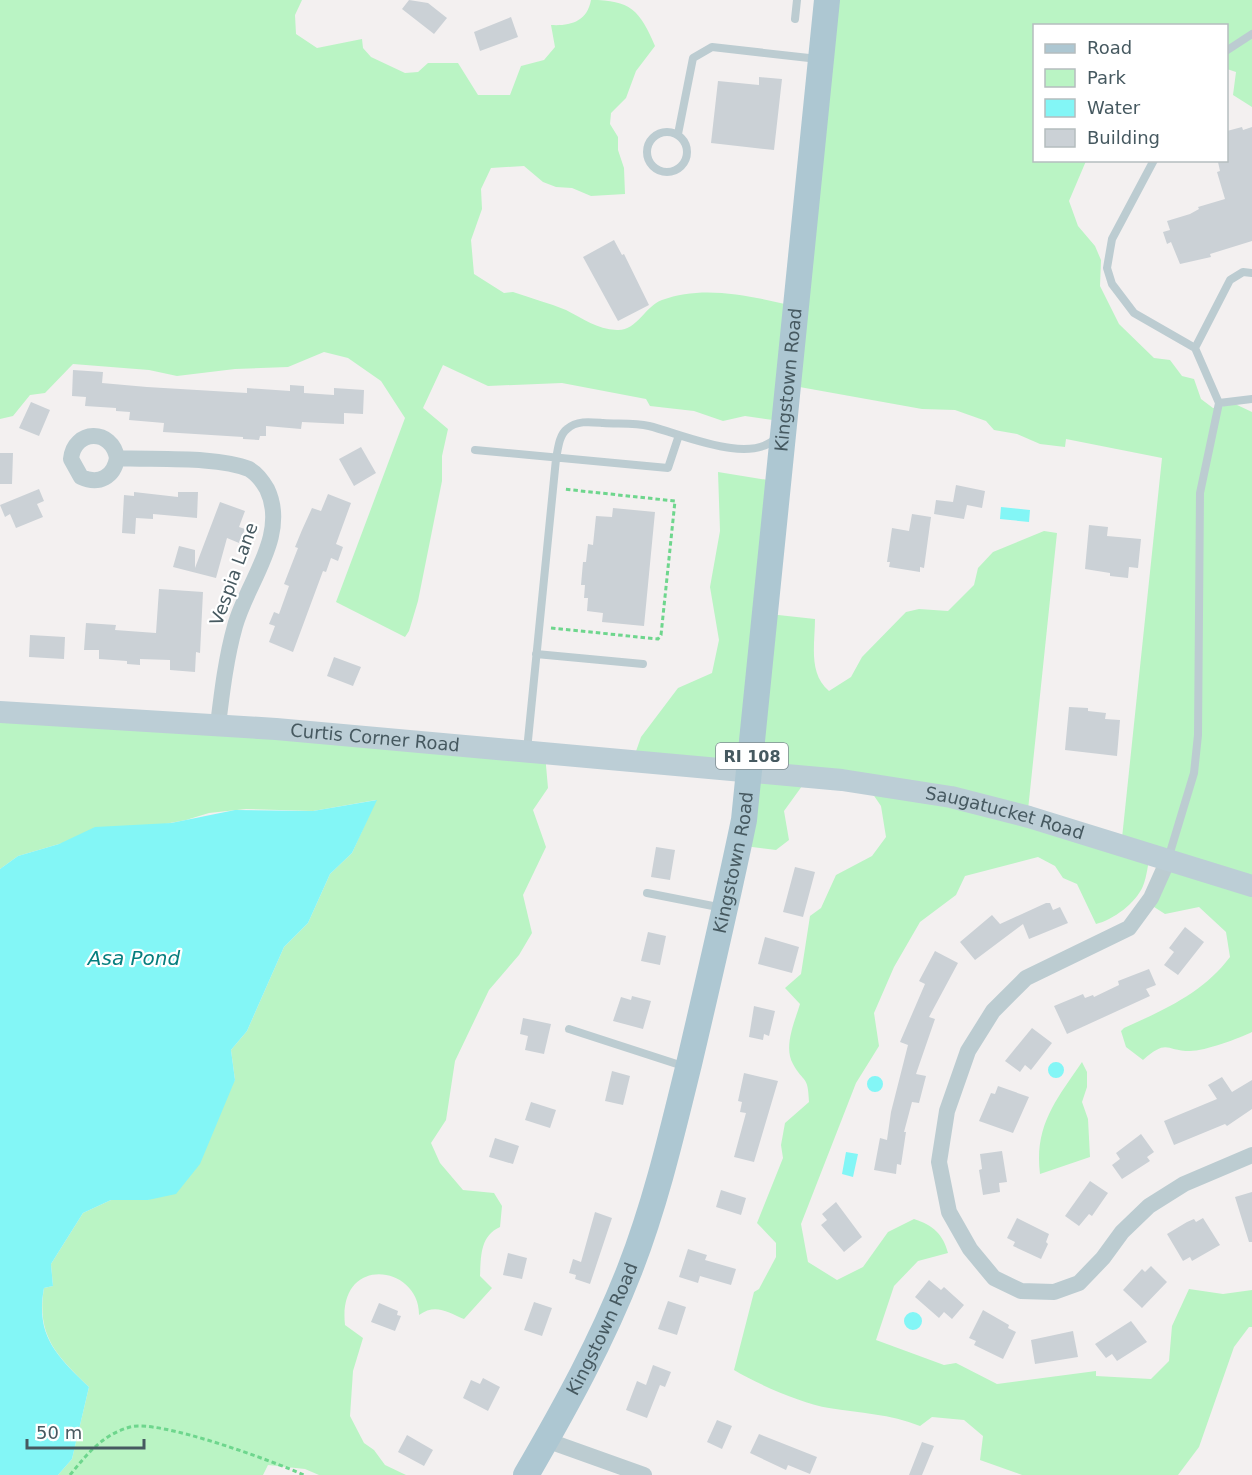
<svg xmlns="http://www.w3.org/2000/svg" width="1252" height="1475" viewBox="0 0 1252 1475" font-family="'DejaVu Sans',sans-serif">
	<rect width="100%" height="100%" fill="#f3f0f0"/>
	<path fill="#baf4c4" d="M0,0H302L295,15L296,34L317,48L362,39L363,48L371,57L405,73L418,72L428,63H458L478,95H510L521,66L544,60L555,47L551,25C570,26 587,22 591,0C630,0 640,10 655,46L636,71L626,98L611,113L610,124L618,137V150L624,168L625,194L591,196L572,188L556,187L543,182L524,166L491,168L481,189L482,209L471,240L474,274L504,293L513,292C530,298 549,303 566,310C584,319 596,329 617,330C637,331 645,306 662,300C705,284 755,297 798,307L831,0H1252V107L1233,95L1236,72L1227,69L1226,26H1034V160L1086,161L1069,201L1078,226L1095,246L1101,260L1100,286L1119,324L1154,358L1170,360L1182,376L1194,379L1201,399L1213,408L1235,404L1252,412V1032C1240,1038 1205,1051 1190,1051C1165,1051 1168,1038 1143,1060L1126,1047L1121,1031L1124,1028C1164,1010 1203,993 1230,957L1226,932L1199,907L1165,914L1151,905L1175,860L1150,853C1148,864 1147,876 1143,886C1136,903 1113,920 1096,924L1077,884L1063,878L1055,866L1038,857L965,876L956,895L920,922L894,967L874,1013L879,1046L856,1083L801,1224L808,1262L837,1280L863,1267L888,1232L914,1219C933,1225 943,1234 948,1253L918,1261L894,1286L876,1340L944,1365L956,1363L997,1384L1096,1371V1376L1151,1379L1169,1361L1172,1326L1189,1289L1223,1294L1252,1290V1327H1249L1234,1347L1199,1447L1178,1475H1022L980,1460L983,1436L964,1420L932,1417L920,1426C890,1414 860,1413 829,1408C803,1404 757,1384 734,1370L754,1292L759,1289L776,1257V1243L757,1223L783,1158L781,1145L785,1123L809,1102C808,1074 804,1084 793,1064C783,1047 795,1021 800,1004L785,988L801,974L810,916L821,908L836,875L872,856L886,837L881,806L864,781L810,775L784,811L789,840L776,850L744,846L750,777L634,757L641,737L678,688L712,673L719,640L710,587L720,531L718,472L780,482L769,614L815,619C815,644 808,673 829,691L851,677L862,657L906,612L919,609L948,611L974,585L978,568L993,552L1044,531L1057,533L1028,810L1122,838L1162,458L1066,439L1065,447L1040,444L1017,434L994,430L986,421L955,410L922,409L794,386L787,422L745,416L723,421L694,411L650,406L646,399L562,383L488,386L443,365L423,408L448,429L442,456V481L418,601L409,631L405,637L336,602L405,418L381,381L348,358L324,352L288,367L235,369L177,376L149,370L73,364L45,393L30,395L13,416L0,419Z
		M0,705L545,754L548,788L533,810L546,847L523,895L532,933L519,955L489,990L455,1061L446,1120L431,1143L440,1163L463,1190L494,1193L502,1206L500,1227C480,1236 481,1256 480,1276L492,1288L464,1319C448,1312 435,1303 419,1315C420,1265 337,1253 345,1325L363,1338L353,1371L350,1416L364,1443L374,1450L385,1465L406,1475H319L305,1469L268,1465L263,1475H58L72,1459L89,1387C57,1356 36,1336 44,1288L53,1286L51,1264L83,1213L111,1200H148L235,1080L231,1050L247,1031L284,947L308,923L330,874L352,853L376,800L313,811L246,809L209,813L186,820L59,844L18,856L0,869Z
		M1082,1062L1087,1072V1087L1082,1102L1088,1119L1090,1157L1040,1174C1034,1126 1056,1100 1082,1062Z"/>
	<path fill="#83f6f6" d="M1001,507L1030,510L1029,522L1000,519Z
		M377,800L352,853L330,874L308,923L284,947L247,1031L231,1050L235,1080L200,1164L176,1194L148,1200H111L83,1213L51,1264L53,1286L44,1288C35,1336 57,1356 89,1387L72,1459L58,1475H0V869L18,856L59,844L95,827L171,823L235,810L313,811Z
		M1048 1070a8 8 0 1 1 16 0a8 8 0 1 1-16 0Z
		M867 1084a8 8 0 1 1 16 0a8 8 0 1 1-16 0Z
		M846,1152L858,1154L853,1177L842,1174Z
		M904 1321a9 9 0 1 1 18 0a9 9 0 1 1-18 0Z"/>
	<path fill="#cbd1d6" d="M409,0L428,3L447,18L434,34L402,9Z
		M511,17L518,37L480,51L474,32Z
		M759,77L782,79L774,150L711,143L718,81L759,85Z
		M1242,127L1243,130L1252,127V241L1210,254L1211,257L1180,264L1171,242L1167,244L1163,232L1170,230L1167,221L1190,214L1199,209L1198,207L1225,199L1217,172L1220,171L1218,162L1227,160V131Z
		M614,240L622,255L624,254L649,305L618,321L583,257Z
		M73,370L103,372L102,383L147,387L247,393V388L290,391V385L304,386V393L334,395V388L364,390L363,414L344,413V424L302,422L301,429L266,426V436H260L259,440L243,439V437L163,432L164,423L129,420L130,412L116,411V408L85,406L86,397L72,396Z
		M31,402L50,410L39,436L19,428Z
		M361,447L376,473L354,486L339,459Z
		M0,453H13L12,484H0Z
		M956,485L985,491L982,508L967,505L964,519L934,514L936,500L953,502Z
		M39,489L44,501L37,504L43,517L16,528L10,514L5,517L0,505Z
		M134,492L178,497V492H198L197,518L153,514V519L136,518L135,534L122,533L124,495L134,496Z
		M328,494L351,503L336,544L343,547L338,561L331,558L326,572L323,571L293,652L269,642L275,626L269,624L274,612L279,614L289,586L284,584L298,548L295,547L302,530L312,508L321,511Z
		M220,502L245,511L239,527L245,529L239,543L227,538L216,578L173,567L179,546L195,550V568Z
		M613,508L655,512L644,626L602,622L603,613L587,611L588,598H584L585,585H581L583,562H586L588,544L593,545L596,516L612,517Z
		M912,514L931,517L924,568L920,567V572L889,567L890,562H887L892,528L909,531Z
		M1089,525L1108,527L1107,536L1141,539L1138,568L1129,567L1128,578L1110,576V573L1085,569Z
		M159,589L203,592L200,653L196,652L195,672L170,670V660L140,659V665L127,664V661L99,659V650H84L86,623L116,625L115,630L156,633Z
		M30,635L65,637L64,659L29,657Z
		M334,657L361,667L353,686L327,676Z
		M1069,707L1088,708V711L1106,713L1105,719L1120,720L1117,756L1065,750Z
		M656,847L675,850L670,880L651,877Z
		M795,867L815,872L803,917L783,912Z
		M1046,903H1050L1053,910L1060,907L1068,923L1029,939L1023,924L975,960L960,942L992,915L1000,924Z
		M1185,927L1204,942L1178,975L1164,965L1174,952L1169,948Z
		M648,932L666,936L660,965L641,961Z
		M765,937L799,947L792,973L758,964Z
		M935,951L958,963L929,1017L935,1019L916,1074L926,1076L919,1103L912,1102L904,1132H906L901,1165L897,1164L896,1174L874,1170L880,1138L887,1140L891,1112L908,1045L900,1042L925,984L919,981Z
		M1149,969L1156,985L1146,989L1150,996L1067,1034L1054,1006L1083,994L1085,998L1093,995L1094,997L1119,985L1118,981Z
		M632,996L651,1001L643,1029L613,1021L621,997L631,1000Z
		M754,1006L775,1011L769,1036L764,1034L763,1040L749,1037Z
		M523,1018L551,1024L544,1054L525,1050L528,1036L520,1034Z
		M1032,1028L1052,1043L1031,1070L1025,1065L1020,1072L1005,1061Z
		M612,1071L630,1076L623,1105L605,1101Z
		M744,1073L778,1081L754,1162L734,1157L746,1113L740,1112L742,1102L738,1101Z
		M1222,1077L1232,1092L1252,1080V1109L1227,1126L1225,1124L1174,1145L1164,1121L1217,1099L1208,1085Z
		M998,1086L1029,1097L1013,1133L979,1121L991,1093L995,1094Z
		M531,1102L556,1110L550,1128L525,1120Z
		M1141,1134L1154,1152L1147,1157L1150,1161L1122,1179L1112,1165L1120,1159L1116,1153Z
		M495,1138L519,1146L513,1164L489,1157Z
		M1002,1151L1007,1182L999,1183L1000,1192L983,1195L979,1170L982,1169L980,1154Z
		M1090,1181L1108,1193L1092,1216L1089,1214L1079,1226L1065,1216Z
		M721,1190L746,1198L741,1215L716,1207Z
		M1252,1192V1242H1249L1235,1197Z
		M836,1202L862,1237L844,1252L821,1225L827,1220L822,1214Z
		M595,1212L612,1218L590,1284L575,1279L576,1275L569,1273L573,1259L581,1262Z
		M1017,1218L1049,1234L1046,1242L1048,1244L1041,1259L1013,1246L1015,1242L1007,1238Z
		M1203,1218L1220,1245L1192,1261L1190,1257L1183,1261L1167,1234L1187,1222L1194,1219L1196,1222Z
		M688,1249L707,1255L705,1260L736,1269L731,1285L700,1276L698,1283L679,1277Z
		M508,1253L527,1258L522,1279L503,1275Z
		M1151,1266L1167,1282L1142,1308L1123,1290L1142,1269L1145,1272Z
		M929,1280L941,1290L944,1287L964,1305L952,1319L944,1312L939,1318L915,1297Z
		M668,1301L686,1307L677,1335L658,1329Z
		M534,1302L552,1308L542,1336L524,1330Z
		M379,1303L398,1311L397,1315L401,1316L395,1331L371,1322Z
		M983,1310L1009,1325L1008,1328L1016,1332L1003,1359L974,1345L976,1341L969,1338Z
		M1131,1321L1147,1342L1117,1361L1112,1354L1106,1358L1095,1344Z
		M1073,1331L1078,1357L1035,1364L1031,1340Z
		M653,1365L671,1372L665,1387L660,1385L647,1418L626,1410L637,1381L646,1385Z
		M483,1378L500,1387L488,1411L463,1398L471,1380L480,1384Z
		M717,1420L732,1426L722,1449L707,1442Z
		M759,1434L817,1457L810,1474L788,1465L786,1470L750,1453Z
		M407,1435L433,1450L424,1466L398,1452Z
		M922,1442L934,1446L922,1475H909Z"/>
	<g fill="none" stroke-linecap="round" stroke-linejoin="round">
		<path stroke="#6ed68d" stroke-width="3" stroke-dasharray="4.5 3" stroke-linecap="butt" d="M551,628L658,639L661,635L675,501L563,489
			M70,1475C87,1454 102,1435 130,1427C159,1419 273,1461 304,1475"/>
		<path stroke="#bcccd1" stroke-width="8" d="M795,19L797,0
			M1226,51L1252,34
			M647 152a20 20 0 1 1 40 0a20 20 0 1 1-40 0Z
			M678,134L693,58L712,47L818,59
			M1154,160L1112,239L1107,268L1112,284L1134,313L1195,348L1219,403L1200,493L1198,735L1194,773L1168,859
			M1195,348L1230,280L1243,272L1252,273
			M1219,403L1252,399
			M475,450L668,468L679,435
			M536,654L643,664
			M527,750L556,459C558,449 559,435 567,429C577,420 591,422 603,423C618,424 635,423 649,426C682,434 751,466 777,437
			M647,893L723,908
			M569,1029L686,1067"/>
		<path stroke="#bcccd1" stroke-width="16" d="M117,458C114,477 99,485 81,477L71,459C74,429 112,428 117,458C154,460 217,456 249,469C256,473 263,482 267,489C289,535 247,582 235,626C226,658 222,692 218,725
			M1168,860L1151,898L1129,928L1026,978L993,1011L968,1051L947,1111L939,1162L949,1212L970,1249L994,1278L1021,1291L1054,1292L1079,1283L1103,1258L1122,1232L1149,1206L1184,1184L1252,1155
			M546,1440L644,1475"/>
		<path stroke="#bcced6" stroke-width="22" id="s1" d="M0,712L276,729L842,780L951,797L1029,817L1252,886"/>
		<path stroke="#adc7d2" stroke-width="26" id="s2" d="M526,1475C565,1408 602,1341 630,1269C656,1202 672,1133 689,1064C708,983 727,902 744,820L827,0"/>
	</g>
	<g text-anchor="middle" stroke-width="4.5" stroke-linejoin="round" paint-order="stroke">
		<rect fill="#fff" stroke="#7e8b90" stroke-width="1.5" x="716" y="743" width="72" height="26" rx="4.5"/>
		<g font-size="16" font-weight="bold" fill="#465960">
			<text x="752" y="762">RI 108</text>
		</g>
		<g font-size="18" fill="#465960" stroke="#fff">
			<text dy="6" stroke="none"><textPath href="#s2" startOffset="1137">Kingstown Road</textPath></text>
			<text transform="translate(234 574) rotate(-70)" y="6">Vespia Lane</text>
			<text dy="6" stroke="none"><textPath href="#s1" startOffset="376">Curtis Corner Road</textPath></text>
			<text dy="6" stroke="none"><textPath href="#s1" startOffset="1011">Saugatucket Road</textPath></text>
			<text dy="6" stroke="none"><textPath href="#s2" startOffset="651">Kingstown Road</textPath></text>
			<text dy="6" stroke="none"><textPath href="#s2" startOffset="165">Kingstown Road</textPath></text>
		</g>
		<g font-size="20" font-style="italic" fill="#067e7e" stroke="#fff">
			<text x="134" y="965">Asa Pond</text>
		</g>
	</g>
	<rect x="1033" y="24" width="195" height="138" fill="#ffffff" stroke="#b5bdbf" stroke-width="1.5"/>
	<rect x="1045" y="44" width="30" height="9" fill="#adc7d2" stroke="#b5bdbf" stroke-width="1.5"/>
	<text x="1087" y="54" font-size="18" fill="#465960">Road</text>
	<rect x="1045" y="69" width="30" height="18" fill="#baf4c4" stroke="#b5bdbf" stroke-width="1.5"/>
	<text x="1087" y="84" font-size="18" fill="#465960">Park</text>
	<rect x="1045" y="99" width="30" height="18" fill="#83f6f6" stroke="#b5bdbf" stroke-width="1.5"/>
	<text x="1087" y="114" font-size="18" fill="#465960">Water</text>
	<rect x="1045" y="129" width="30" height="18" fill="#cbd1d6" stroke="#b5bdbf" stroke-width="1.5"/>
	<text x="1087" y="144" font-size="18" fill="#465960">Building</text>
	<path d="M27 1439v9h117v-9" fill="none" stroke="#465960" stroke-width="3"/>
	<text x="36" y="1439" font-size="18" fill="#465960" stroke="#ffffff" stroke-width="4.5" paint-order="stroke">50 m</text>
</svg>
